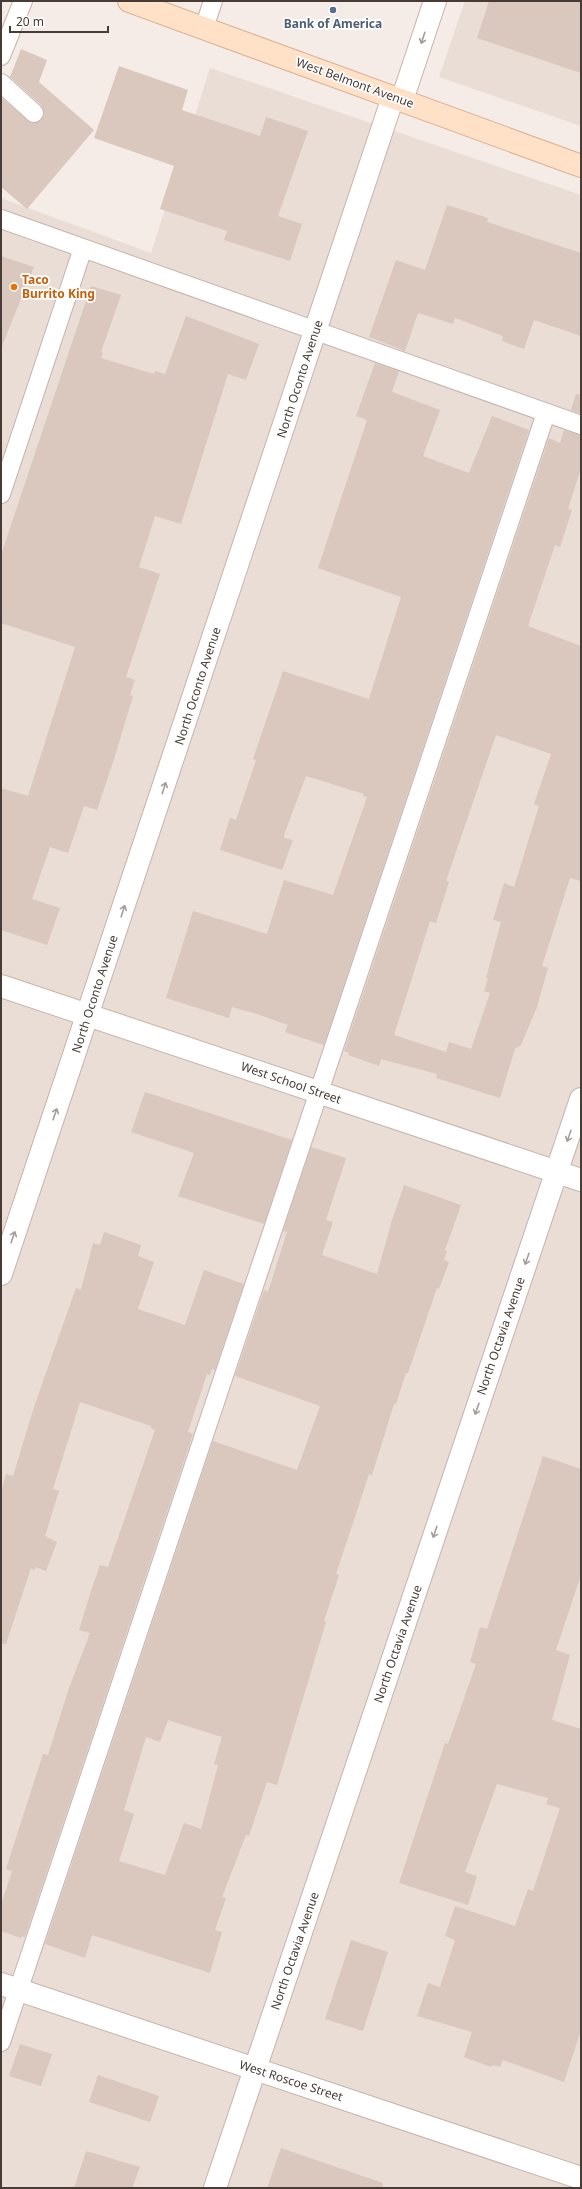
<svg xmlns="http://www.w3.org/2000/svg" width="582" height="2189" viewBox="0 0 582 2189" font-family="'Noto Sans',sans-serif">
	<rect width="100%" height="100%" fill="#f5ece7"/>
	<path fill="#e9ddd5" d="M465,1H581V126L439,77Z
		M210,68L581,195V2188H1V198L151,253Z"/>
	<path fill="#dac7be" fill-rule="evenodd" d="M489,1H581V73L477,38Z
		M21,49L47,60L39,82L94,130L27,209L1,187L2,98L31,123L41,120L44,115L41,105L10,77Z
		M119,66L188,90L182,110L260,136L266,117L308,131L278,216L302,224L290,261L224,240L227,231L160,209L174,166L94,138Z
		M447,205L488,218L487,222L581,253V336L534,320L524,349L502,341L503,336L455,318L453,324L418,313L405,351L369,337L396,260L425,270Z
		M1,256L34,267L2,346H1Z
		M91,286L121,295L101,352L103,353L101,358L154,374L155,371L165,374L186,316L259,344L246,380L228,374L181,524L155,516L139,567L160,574L126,677L135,680L130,695L133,696L114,759L97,810L84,806L68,853L50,847L32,899L60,908L47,945L1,930V788L28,796L75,647L1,623V555Z
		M375,363L399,371L392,392L440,410L423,456L469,473L492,416L529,430L324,1045L285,1032L288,1025L257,1014L232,1007L229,1018L166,998L193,911L267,934L284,880L333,895L367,797L363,796L364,794L306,776L284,835V838L293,840L282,870L220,850L230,818L236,820L256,760L253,759L283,671L369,699L401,597L318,568L367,420L356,416Z
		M576,394L581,395V414L571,410Z
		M564,430L581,435V468L568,509L572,510L560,547L555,545L528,626L581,646V881L570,878L542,966L548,968L537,1007L521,1045L515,1049L500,1098L436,1078L437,1074L381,1059L379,1066L348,1055L349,1053L344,1051L549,438L560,443ZM496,735L551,754L534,804L539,806L514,887L504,883L493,920L501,922L486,978H488L484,991L490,993L471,1049L449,1042L446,1052L394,1035L430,921L436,923L449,882L446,881Z
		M145,1092L292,1140L264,1224L178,1196L194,1153L131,1132Z
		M311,1147L346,1158L326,1220L333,1222L322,1255L377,1274L392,1220L404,1185L461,1205L445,1250L447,1251L444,1260L449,1262L439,1289L437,1288L408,1373H406L396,1404H394L372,1475L369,1474L354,1520L336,1574L339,1575L324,1621L326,1622L277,1785L267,1782L249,1836L246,1835L222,1897L226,1898L215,1930L222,1932L210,1973L92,1935L85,1958L45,1944L213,1441L297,1470L320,1406L235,1376L264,1290L268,1292L287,1232L283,1231ZM168,1720L222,1737L214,1764L218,1765L201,1829L184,1823L165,1875L119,1861L134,1814L124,1810L146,1737L160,1742Z
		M104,1232L141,1245L138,1256L154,1262L138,1309L185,1325L204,1270L244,1284L215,1370L212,1369L210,1375L207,1374L188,1432L193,1434L25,1937L22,1936L21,1938L1,1931V1905L12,1871L6,1869L43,1754L48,1755L69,1688L90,1633L79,1630L91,1591L100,1565L108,1567L155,1430L151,1428V1426L80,1402L53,1489L59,1491L45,1536L57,1542L46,1571L36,1567L34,1570L31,1568L6,1644L1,1643V1492L6,1474L13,1476L35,1404L76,1288L81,1290L93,1243L100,1245Z
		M543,1456L581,1469V1575L556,1650L570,1655L552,1720L581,1729V2030L564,2082L503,2060L500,2067L492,2065L491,2067L464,2057L472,2032L417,2016L428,1983L440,1987L455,1940L445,1936L455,1906L515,1926L528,1889L533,1891L560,1808L546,1804L548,1798L497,1784L465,1872L477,1876L468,1905L399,1883L445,1743L448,1744L476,1664L470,1662L480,1627L487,1629Z
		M351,1940L388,1952L363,2031L325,2019Z
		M20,2044L52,2054L41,2086L9,2076Z
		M98,2075L159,2096L150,2122L89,2102Z
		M281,2148L383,2183L382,2188H267Z
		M86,2151L140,2167L132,2188H74Z"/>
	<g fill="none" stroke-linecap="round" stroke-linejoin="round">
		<defs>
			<path id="lane" d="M204,28L213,1
				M1,56L23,1
				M1,83L34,113
				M1,219L581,425
				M1,494L83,248
				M1,2042L546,413"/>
			<path id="street" d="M402,100L435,1
				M1,986L581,1180
				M1,1274L393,97
				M1,1984L581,2178
				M215,2188L581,1099"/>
			<path id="secondary" d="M129,1L581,166"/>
		</defs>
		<use href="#lane" stroke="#c4b4ac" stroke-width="20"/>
		<use href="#street" stroke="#c4b4ac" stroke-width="24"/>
		<use href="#secondary" stroke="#dbb496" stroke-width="24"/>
		<use href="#lane" stroke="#fff" stroke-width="18"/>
		<use href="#street" stroke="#fff" stroke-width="22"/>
		<use href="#secondary" stroke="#ffe1c7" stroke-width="22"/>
	</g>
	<defs><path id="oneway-shaft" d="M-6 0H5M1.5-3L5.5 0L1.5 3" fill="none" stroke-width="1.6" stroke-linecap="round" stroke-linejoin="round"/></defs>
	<g stroke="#a49d9a">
		<use href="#oneway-shaft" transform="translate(423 38) rotate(108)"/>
		<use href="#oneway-shaft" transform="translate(164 788) rotate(-72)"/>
		<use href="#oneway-shaft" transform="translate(123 911) rotate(-72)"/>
		<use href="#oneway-shaft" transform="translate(55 1114) rotate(-71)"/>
		<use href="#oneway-shaft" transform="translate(569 1136) rotate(109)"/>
		<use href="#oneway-shaft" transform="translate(13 1237) rotate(-71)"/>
		<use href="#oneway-shaft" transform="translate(527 1259) rotate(109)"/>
		<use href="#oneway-shaft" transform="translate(477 1409) rotate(109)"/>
		<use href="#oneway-shaft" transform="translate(435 1532) rotate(109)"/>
	</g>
	<circle fill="#5c6f8a" stroke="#fff" stroke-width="1.5" cx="333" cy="10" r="4"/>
	<circle fill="#e8710a" stroke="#fff" stroke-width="1.5" cx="14" cy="287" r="4"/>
	<g text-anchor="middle" stroke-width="3.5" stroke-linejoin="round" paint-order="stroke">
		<g font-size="12" font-weight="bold" fill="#4e5e75" stroke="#fff">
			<text x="333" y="28">Bank of America</text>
		</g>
		<g font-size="12" fill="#483b35" stroke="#fff">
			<text transform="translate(355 83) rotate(20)" y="4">West Belmont Avenue</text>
			<text transform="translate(300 379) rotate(-72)" y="4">North Oconto Avenue</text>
			<text transform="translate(198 686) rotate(-72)" y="4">North Oconto Avenue</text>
			<text transform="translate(95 994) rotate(-72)" y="4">North Oconto Avenue</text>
			<text transform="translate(291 1083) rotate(19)" y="4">West School Street</text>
			<text transform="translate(501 1336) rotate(-71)" y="4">North Octavia Avenue</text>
			<text transform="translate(398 1644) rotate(-71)" y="4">North Octavia Avenue</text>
			<text transform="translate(295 1951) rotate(-71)" y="4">North Octavia Avenue</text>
			<text transform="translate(291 2081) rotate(18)" y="4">West Roscoe Street</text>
		</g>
		<g font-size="12" font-weight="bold" fill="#c56008" stroke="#fff" text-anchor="start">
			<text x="22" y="284">Taco<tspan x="22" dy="14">Burrito King</tspan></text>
		</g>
	</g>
	<rect width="582" height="2189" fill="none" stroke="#483b35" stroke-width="4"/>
	<path d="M10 26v6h98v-6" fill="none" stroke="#483b35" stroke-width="2"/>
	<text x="16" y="26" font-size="12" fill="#483b35" stroke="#ffffff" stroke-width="3" paint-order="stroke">20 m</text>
</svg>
